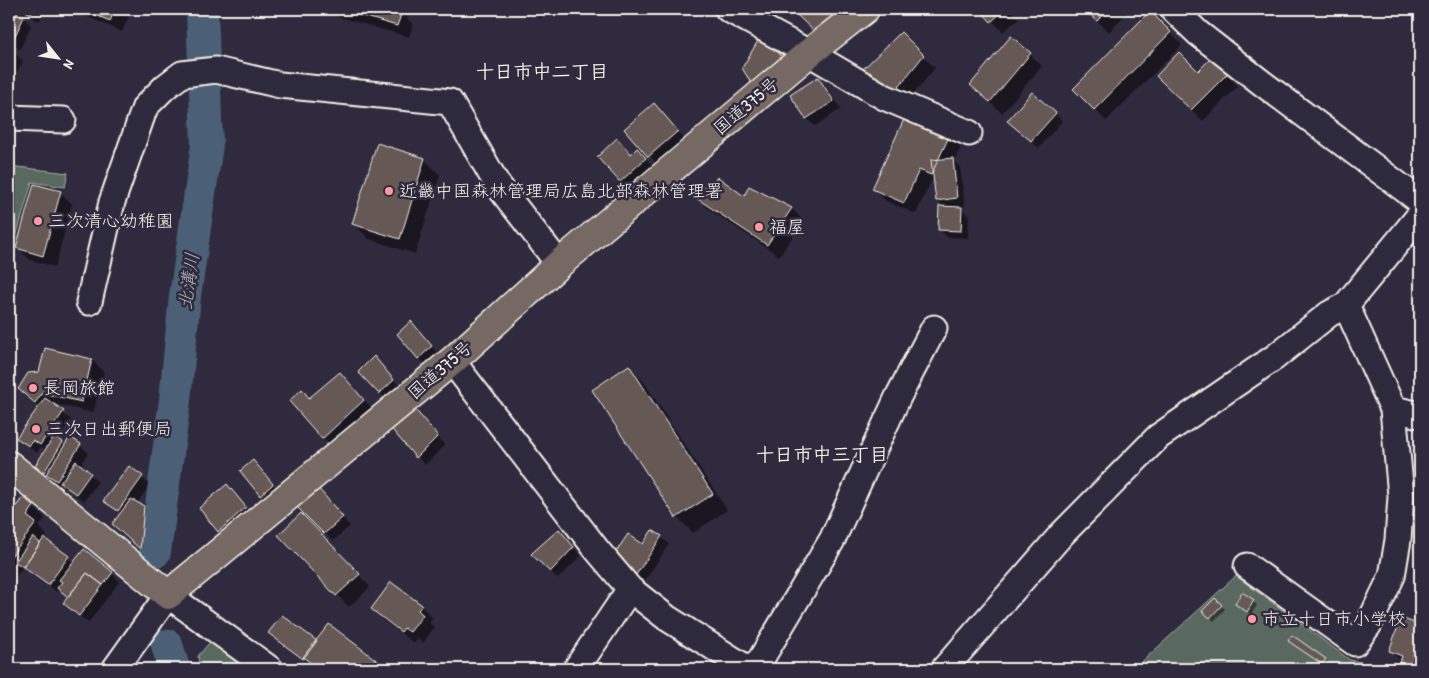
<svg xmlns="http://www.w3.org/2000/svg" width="1429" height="678" viewBox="0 0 1429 678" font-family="'Patrick Hand','Klee One',sans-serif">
	<rect width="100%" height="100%" fill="#2f2a3d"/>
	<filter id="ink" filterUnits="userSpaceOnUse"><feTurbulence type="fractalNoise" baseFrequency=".02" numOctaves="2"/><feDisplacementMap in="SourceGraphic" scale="10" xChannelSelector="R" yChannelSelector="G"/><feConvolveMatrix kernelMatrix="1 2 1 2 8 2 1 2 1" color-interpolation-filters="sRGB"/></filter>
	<g filter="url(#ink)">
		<path fill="#5a695f" stroke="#a7ada4" d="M9,166L68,173L65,187L32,182L9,261Z
			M1236,576L1350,660L1388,667L1387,669H1134Z
			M216,635L259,669H200L198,656Z"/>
		<path fill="#0007" d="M16,9H45L39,21Z
			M70,9H132L122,32Z
			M311,9H410L407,18L413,25L409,37Z
			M530,9H550L540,19Z
			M981,9H1010L1019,19L1003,32Z
			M1085,9H1130L1109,32Z
			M9,11L24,18L31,26L20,49L9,43Z
			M1150,13L1182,45L1106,121L1075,89Z
			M901,34L935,68L907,102L876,81Z
			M9,47L23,61L14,78L9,75Z
			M1030,54L1042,66L1002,113L971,85Z
			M1211,60L1238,86L1203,121L1157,76L1198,73Z
			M818,79L826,86L841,109L815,126L807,119L792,96Z
			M9,83L14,88L9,99Z
			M910,108L965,139L954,161L960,167L965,206L955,207L961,208L969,216L968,238L947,237L939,229L945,208L937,200L935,182L931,181L916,214L886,201L874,189Z
			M662,113L685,140L657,164L626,129Z
			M1055,113L1062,121L1039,148L1017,129Z
			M632,156L645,158L653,166L628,189L621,181Z
			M424,159L440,175L415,254L369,239L354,224Z
			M750,188L792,209L804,221L779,256L707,208L695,196L744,198Z
			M60,192L72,204L55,267L30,260L18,248Z
			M419,331L439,355L427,366L419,358Z
			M46,350L92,360L104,372L93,413L51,403L71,420L57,440L65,446L80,445L88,453L80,466L98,482L84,501L66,487L65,488L44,474L36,466L47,450L41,447L37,453L18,438L39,408L19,389L40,374Z
			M382,366L401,388L388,401L360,372Z
			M629,367L644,382L727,510L693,533L677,517L594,390Z
			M351,385L375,412L334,450L323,438L302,391L310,399Z
			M420,416L445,445L425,465L391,426Z
			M129,467L150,485L137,503L151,515L147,555L121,532V514L105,501Z
			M261,469L280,493L269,503L241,471Z
			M227,486L252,516L227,539L219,531Z
			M325,498L350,526L333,541L298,507Z
			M24,499L45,518L39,527L47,535L44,540L74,563L84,551L120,581L88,623L65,603L69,598L59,588L57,592L23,567L10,585L9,584V518Z
			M313,526L370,587L349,607L279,535Z
			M559,530L581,556L558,579L533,554Z
			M661,537L669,544L644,582L621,567Z
			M1243,594L1257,605L1251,615L1236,604Z
			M1215,600L1225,609L1214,621L1204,611Z
			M421,606L433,618L429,622L434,627L423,643L417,638L414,643L384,621L372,609Z
			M1402,619L1420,626V669H1398L1401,661L1390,651Z
			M329,626L386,669H317L278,640L270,633L316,642Z
			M1293,644L1325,660L1329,663L1326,667Z"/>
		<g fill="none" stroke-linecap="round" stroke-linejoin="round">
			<path stroke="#4c6177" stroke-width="32" d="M155,552L175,400L185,296L207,145L202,9
				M167,645L174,669"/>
		</g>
		<path fill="#655854" stroke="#f4f1e8" d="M9,9L24,17L12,42L9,40Z
			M21,9H33L31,14Z
			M81,9H115L110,21Z
			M338,9H395L402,12L397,26Z
			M799,9H839L842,12L819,36L795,13Z
			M979,9H1005L991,22Z
			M1084,9H1108L1097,21Z
			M1150,11L1171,32L1094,110L1073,89Z
			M901,32L924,55L895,91L862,70Z
			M762,34L783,58L753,86L742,68Z
			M1011,36L1031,53L990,102L970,85Z
			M1179,52L1198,71L1211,58L1227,74L1191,110L1156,76Z
			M818,77L834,101L806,119L790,95Z
			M1032,92L1056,113L1031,141L1007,121Z
			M654,103L678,131L648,157L624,129Z
			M910,106L954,126L931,175L919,170L904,203L872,189Z
			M617,138L631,154L637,148L646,158L620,182L597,157Z
			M377,143L425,158L400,239L352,224Z
			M953,158L957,198L936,201L931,160Z
			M718,177L744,196L749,186L792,208L767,245L693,196Z
			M34,184L61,191L43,256L16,248Z
			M939,206L962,207L961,231L938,230Z
			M411,321L432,346L418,359L397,334Z
			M45,348L92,359L82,402L42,393L35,403L18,389L28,373L39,372Z
			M374,356L394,380L379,394L358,372Z
			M629,365L713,494L676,518L592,390Z
			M340,372L364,400L322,439L289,401L302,389L309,398Z
			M45,398L64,411L40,445L33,440L29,446L16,438Z
			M412,406L438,436L416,458L389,426Z
			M54,436L63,442L44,472L35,466Z
			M70,437L81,444L57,481L46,474Z
			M253,460L273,484L260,496L240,471Z
			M76,461L91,473L76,494L60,483Z
			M129,466L143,476L118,511L103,501Z
			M227,484L246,507L218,532L199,508Z
			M318,488L343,517L324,534L297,507Z
			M23,497L34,506L27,516L36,523L9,559V516Z
			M131,499L144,506L140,549L112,524Z
			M301,513L360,574L336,596L278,535Z
			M559,529L574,547L550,572L531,554Z
			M652,530L662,536L636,575L611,559L628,534L643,544Z
			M33,537L40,543L23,567L15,562Z
			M44,538L69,556L48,585L23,567Z
			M84,549L113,572L103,585L87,573L68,597L57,588L62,582L59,580Z
			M87,573L103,585L79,616L63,603Z
			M391,582L422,605L418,610L423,615L410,632L404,628L401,632L371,609Z
			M1242,592L1254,600L1247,612L1235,604Z
			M1215,598L1222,605L1210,618L1202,611Z
			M282,615L317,641L303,659L268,633Z
			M1401,618L1420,625V669H1397L1402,656L1389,651Z
			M329,624L388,669H319L303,657Z
			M1292,635L1326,659L1322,664L1288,641Z"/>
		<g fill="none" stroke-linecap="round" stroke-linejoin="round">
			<defs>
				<path id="minor" d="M728,9L809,53L884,97L969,133
					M1173,9L1198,33L1262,83L1420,201
					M9,118L63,120
					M89,302L112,202L145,107L165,87L182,74L216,70L280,85L450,102L497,184L559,264
					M452,361L597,550L630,589L667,618L748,669
					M1393,409L1420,415
					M1247,566L1355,643L1368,626L1392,576L1398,540L1401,496L1393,409L1346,305
					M115,669L168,595L270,669
					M576,669L630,589
					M755,669L832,540L898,397L934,328
					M944,669L1062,534L1158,437L1275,357L1329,314L1346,305L1420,215"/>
				<path id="highway" d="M9,465L168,595L452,361L559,264L809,53L865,9"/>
			</defs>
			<use href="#minor" stroke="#f4f1e8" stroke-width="29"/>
			<use href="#highway" stroke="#f4f1e8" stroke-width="31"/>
			<use href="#minor" stroke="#2f2a3d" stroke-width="25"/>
			<use href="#highway" stroke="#766864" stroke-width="28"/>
		</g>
	</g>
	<g fill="#ff9aa2" stroke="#2f2a3d" stroke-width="2">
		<circle cx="389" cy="191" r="5"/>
		<circle cx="38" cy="221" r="5"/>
		<circle cx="759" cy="227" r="5"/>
		<circle cx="33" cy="388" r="5"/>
		<circle cx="36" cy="429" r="5"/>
		<circle cx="1252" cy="619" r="5"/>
	</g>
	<g text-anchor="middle" stroke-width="5" stroke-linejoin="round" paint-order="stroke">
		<g font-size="18" fill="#f4f1e8" stroke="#2f2a3d">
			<text transform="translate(746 106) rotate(-40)" y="6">国道375号</text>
			<text transform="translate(440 370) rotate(-41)" y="6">国道375号</text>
		</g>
		<g font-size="18" fill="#f4f1e8" stroke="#2f2a3d" text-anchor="start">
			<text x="399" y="197">近畿中国森林管理局広島北部森林管理署</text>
			<text x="48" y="227">三次清心幼稚園</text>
			<text x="769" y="233">福屋</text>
			<text x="43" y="394">長岡旅館</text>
			<text x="46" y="435">三次日出郵便局</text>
			<text x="1262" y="625">市立十日市小学校</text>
		</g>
		<g font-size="19" font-weight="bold" fill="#f4f1e8" stroke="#2f2a3d">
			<text x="542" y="78">十日市中二丁目</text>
			<text x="822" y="461">十日市中三丁目</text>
		</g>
		<g font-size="19" font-style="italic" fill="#b1b7bb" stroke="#2f2a3d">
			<text transform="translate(188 281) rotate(-82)" y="7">北溝川</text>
		</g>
	</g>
	<rect width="1429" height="678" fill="none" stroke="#2f2a3d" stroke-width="30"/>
	<rect x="15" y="15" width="1399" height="648" fill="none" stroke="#f4f1e8" stroke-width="2" filter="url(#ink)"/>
	<g transform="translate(58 58) rotate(120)" stroke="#2f2a3d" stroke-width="4" paint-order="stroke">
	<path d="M0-4L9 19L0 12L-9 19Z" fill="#f4f1e8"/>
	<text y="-8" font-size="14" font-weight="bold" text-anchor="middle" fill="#f4f1e8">N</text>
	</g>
</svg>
